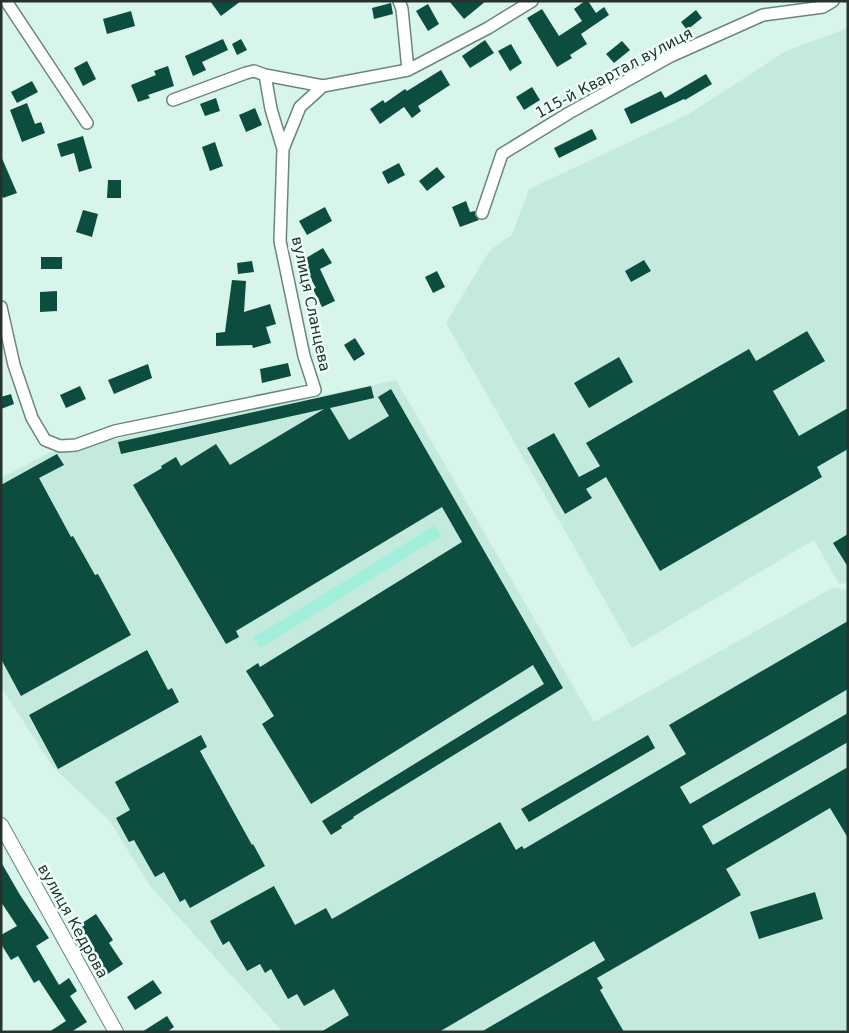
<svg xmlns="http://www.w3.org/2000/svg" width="849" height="1033" viewBox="0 0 849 1033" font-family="'DejaVu Sans',sans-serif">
	<rect width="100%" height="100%" fill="#d7f5eb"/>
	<path fill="#c4eade" d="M848,28V583L839,584L814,540L632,648L446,323L490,250L512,235L529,189L689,114L786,51Z
		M396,380L594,722L834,587L848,590V1032H283L150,886L109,820L53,767L1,687V478L49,453Z"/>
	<path fill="#a1efda" d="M435,525L441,536L260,648L253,638Z"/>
	<path fill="#0c4d40" d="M210,1H241L221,16Z
		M449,1H486L464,19Z
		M585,1H588L596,13L604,7L609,15L581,34L587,44L570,55L572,58L557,67L527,18L542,9L559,36L582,21L574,9Z
		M391,3L393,14L374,19L372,8Z
		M428,4L439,24L428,31L416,11Z
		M696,10L702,18L687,30L681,22Z
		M131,11L135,26L107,34L103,19Z
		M223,39L228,50L202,62L206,70L193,76L185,56Z
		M241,39L247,50L237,55L232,44Z
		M485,40L494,53L470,68L462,56Z
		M622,41L630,50L614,63L606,54Z
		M511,44L522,63L510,71L498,51Z
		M87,61L96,79L83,86L74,68Z
		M168,66L174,86L148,95L150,98L138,102L131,85L156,75L154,71Z
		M441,70L450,85L418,106L421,111L412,118L404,107L380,124L370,109L383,100L385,103L405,89L407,91Z
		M706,74L712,84L685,100L684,99L631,124L624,109L661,91L665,98Z
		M32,81L38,92L17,103L11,92Z
		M532,87L540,100L524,110L516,97Z
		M216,98L220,111L205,116L200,104Z
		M27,103L35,124L41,122L45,133L22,142L10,110Z
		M255,108L262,125L246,132L239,115Z
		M592,129L597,139L559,158L554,148Z
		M83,136L92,168L79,172L74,153L61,157L57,144Z
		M215,142L223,166L210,171L202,147Z
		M1,156L17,193L3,198L1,193Z
		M399,163L405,175L388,184L382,172Z
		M437,167L445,177L427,191L419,181Z
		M108,180H121V198H107Z
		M466,201L470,212L475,211V215L479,220L460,227L452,207Z
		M325,207L332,221L307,235L299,221Z
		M83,210L98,214L92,237L76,232Z
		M323,248L332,263L320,269L335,301L322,307L313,289L316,288L301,261Z
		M41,257H62V269H41Z
		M644,260L651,271L631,282L625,271Z
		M252,261L254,272L238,274L237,263Z
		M437,271L445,287L433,293L425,277Z
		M232,280L246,281L244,312L270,304L276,324L266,327L271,343L253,348L252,345L216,346V333L225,332Z
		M57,291V311L40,312V292Z
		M807,331L825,361L773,391L799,436L848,408V449L817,467L822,477L660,571L606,477L586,489L592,498L565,514L527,448L554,433L579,477L600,466L586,443L749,349L756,361Z
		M355,338L365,354L354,361L344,345Z
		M619,357L633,382L589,408L574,383Z
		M288,363L291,376L262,383L260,369Z
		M148,364L152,378L114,394L108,380Z
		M80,386L86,399L66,408L60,395Z
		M371,386L374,398L330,408L349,440L389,416L378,397L391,389L563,688L353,817L354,818L341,826L342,828L331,835L322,821L544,684L533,665L311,804L262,724L274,716L246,671L258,663L260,667L462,542L442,507L236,631L239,637L226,644L133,485L162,468L161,466L176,457L181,466L216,444L230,465L324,409L121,454L118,442Z
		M11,394L14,404L1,409V397Z
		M57,454L64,465L39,478L71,537L73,536L95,575L98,574L131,635L21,696L1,659V485Z
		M848,534V567L833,543Z
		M848,621V689L680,787L690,804L848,713V742L702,826L713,845L848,767V838L830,808L726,869L741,895L597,978L603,988L600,990L624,1032H481L605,960L594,941L439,1032H321L349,1015L334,989L304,1006L297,994L288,999L271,969L265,973L260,964L247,971L229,941L223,945L210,921L274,886L295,925L326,908L332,919L500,822L516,850L522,846L524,849L686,754L669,725Z
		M147,650L168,690L172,688L179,702L58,769L29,715Z
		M201,735L207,747L200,751L252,845L253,844L265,866L190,908L185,899L180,902L164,872L155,877L134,840L129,842L116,818L130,810L115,782Z
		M648,735L655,748L529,822L521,809Z
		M1,862L20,895L49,938L36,946L59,985L69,978L77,991L70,996L87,1022L71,1032H49L66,1021L39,980L34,983L18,956L11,960L1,944V935L17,926L1,902Z
		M815,892L823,919L759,939L750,912Z
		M96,914L113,940L109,943L123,964L106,975L98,963L101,962L79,925Z
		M153,980L162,993L135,1010L127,997Z
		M167,1016L174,1027L167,1032H142Z"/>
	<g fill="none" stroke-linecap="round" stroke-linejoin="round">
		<defs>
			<path id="minor" d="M6,1L87,123
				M399,1L402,9L408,70
				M265,75L323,86L408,70L488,28L532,1
				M283,149L300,107L323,86
				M482,213L502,154L569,113L671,56L763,15L823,7L833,1
				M1,307L14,365L32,418L45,440L60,446L76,445L115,431L315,390L304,356L280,241L283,149L271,109L265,75L254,71L246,73L173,100"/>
			<path id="tertiary" d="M1,825L116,1032"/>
		</defs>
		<use href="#minor" stroke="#6b867e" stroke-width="14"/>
		<use href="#tertiary" stroke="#6b867e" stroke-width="16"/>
		<use href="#minor" stroke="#fff" stroke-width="11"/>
		<use href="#tertiary" stroke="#fff" stroke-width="14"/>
	</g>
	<g text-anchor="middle" stroke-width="5" stroke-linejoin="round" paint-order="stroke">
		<g font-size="15" fill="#27322f" stroke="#edfff9">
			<text transform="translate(614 73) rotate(-28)" y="5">115-й Квартал вулиця</text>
			<text transform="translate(311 304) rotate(78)" y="5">вулиця Сланцева</text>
			<text transform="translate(73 921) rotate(61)" y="5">вулиця Кедрова</text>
		</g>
	</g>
	<rect width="849" height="1033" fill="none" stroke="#27322f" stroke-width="5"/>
</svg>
